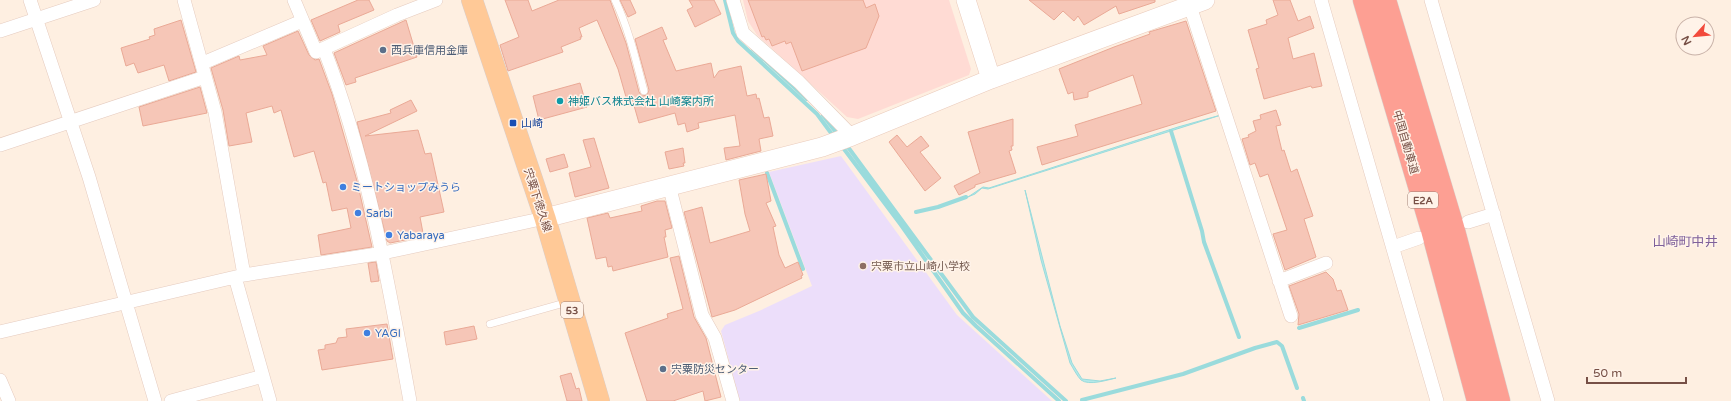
<svg xmlns="http://www.w3.org/2000/svg" width="1731" height="401" viewBox="0 0 1731 401" font-family="'Varela Round','Noto Sans JP',sans-serif">
	<rect width="100%" height="100%" fill="#feefe1"/>
	<path fill="#ffdbd4" d="M743,0H949L971,69L969,75L858,119L847,117L757,35L748,21Z"/>
	<path fill="#ecdefa" d="M841,156L957,315L1052,401H740L721,331L725,325L759,311L812,286L769,172Z"/>
	<path fill="#b4e9e9" stroke="#9adbdc" d="M1221,115L988,189L982,188L975,194L963,199L962,197H968L983,187L989,188L1178,127Z
		M1025,190L1060,326L1072,363L1082,379L1100,381L1116,378C1107,380 1089,386 1081,380C1077,376 1073,368 1070,363L1041,260Z"/>
	<g fill="none" stroke-linecap="round" stroke-linejoin="round">
		<path stroke="#9adbdc" stroke-width="4" d="M725,0L733,33L738,41L817,114L834,137
			M753,49L807,99
			M823,115L838,135
			M1171,131L1202,231L1204,242L1239,337
			M845,143L973,317L1066,401
			M841,145L901,225L963,313L976,326L1059,401
			M767,173L803,269
			M916,212L938,207L966,197
			M1299,328L1358,310
			M1303,398L1304,401
			M1082,400L1183,374L1255,348L1277,342L1282,346L1297,388"/>
	</g>
	<path fill="#f6c6b7" stroke="#eaa996" d="M358,0H369L374,10L338,25L340,32L320,41L311,20Z
		M505,0H528L532,11L559,0H610L626,43L639,92L642,96L647,95L649,90L635,39L662,27L667,39L663,40L676,71L711,63L714,78L719,71L741,66L747,96L756,94L757,99L759,98L764,118L769,117L773,136L759,139L761,151L726,160L724,148L740,146L735,115L698,123L699,128L687,132L685,123L678,125L675,113L639,123L631,95L626,97L618,69L597,20L579,28L582,37H580L581,39L561,47L563,52L508,71L500,45L519,37Z
		M620,0H630L636,13L628,17Z
		M689,0H714L721,14L695,27L687,10L693,7Z
		M748,0H863L866,8L875,4L879,16L866,48L802,71L791,42L786,44L785,41L772,46L769,39L766,40L764,36L762,37Z
		M1029,0H1155V2L1119,14L1116,6L1084,25L1078,16L1074,21L1063,11L1054,20Z
		M1273,0H1290L1298,21L1310,16L1314,28L1288,38L1293,59L1314,53L1322,86L1312,88L1311,86L1264,99L1256,69L1259,68L1248,30L1267,24L1266,20L1278,15Z
		M181,20L196,72L169,81L164,65L138,73L134,63L126,66L121,48L150,39L149,37L155,35L154,29Z
		M406,20L417,57L355,78L356,82L346,85L334,53Z
		M1186,21L1216,111L1042,165L1037,147L1078,136L1075,125L1142,104L1133,75L1088,92V97L1074,100L1073,92L1068,94L1059,69L1114,47L1150,34L1149,32Z
		M298,31L309,55L315,60L319,59L332,94L357,181L372,247L321,255L318,235L351,228L347,208L332,211L326,182L323,183L314,151L294,157L281,110L274,113L272,106L246,113L252,142L229,146L223,110L211,68L239,56L240,60L267,55L263,46Z
		M580,83L587,107L539,120L533,96Z
		M200,87L207,113L143,126L139,107Z
		M411,100L417,111L365,136L418,130L425,154L431,153L444,212L420,217L423,233L419,234L420,237L390,243L387,241L357,122L391,113L390,110Z
		M1276,110L1281,125L1276,126L1282,151L1284,150L1291,172L1297,169L1313,216L1304,219L1316,257L1285,270L1273,234L1287,230L1268,174L1260,177L1255,163L1250,165L1242,139L1249,137L1248,135L1256,131L1253,121L1261,119L1260,115Z
		M1013,119V146H1011L1012,150L1009,151L1016,173L975,185V187L959,195L954,186L980,173L968,132Z
		M897,135L907,147L921,136L929,146L920,152L941,178L925,191L889,142Z
		M594,138L609,188L575,197L569,173L591,167L583,140Z
		M683,148L685,163H683L684,166L669,169L665,152Z
		M564,154L568,167L550,172L546,159Z
		M766,174L771,201L766,203L776,226L773,227L779,255L785,268L798,262L803,275L801,276L802,278L735,310L712,317L684,212L702,207L710,243L750,231L745,214L739,180Z
		M657,201H665L672,228L665,230L666,237H664L668,257L613,271L612,266L608,267L606,257L596,259L587,218L608,213L610,218L642,211L641,206Z
		M679,256L694,317L706,338L721,397L705,401L703,391L673,401H647L625,333L668,318L667,314L683,309L670,258Z
		M376,262L379,281L371,282L368,263Z
		M1326,272L1333,279L1337,291L1341,290L1348,310L1298,325L1299,314L1289,286Z
		M387,324L393,359L322,370L318,350L325,349V345L336,343L338,338L347,337L346,329Z
		M474,326L477,339L446,345L444,332Z
		M571,373L576,389L579,388L582,401H567L560,376Z"/>
	<g fill="none" stroke-linecap="round" stroke-linejoin="round">
		<defs>
			<path id="lane" d="M615,0C629,29 636,61 644,91
				M490,324L568,302"/>
			<path id="street" d="M30,0L89,177L155,401
				M184,0L215,112L244,275
				M294,0L316,52L397,15L436,0
				M733,0L743,33L799,82L852,136
				M1321,0L1437,401
				M1431,0L1548,401
				M1190,6L1291,316
				M0,31L94,0
				M324,49C368,162 388,282 410,401
				M203,63L302,21
				M0,145L205,77
				M669,185L702,315L715,338L733,401
				M1468,222L1494,214
				M1393,247L1419,238
				M235,277L270,401
				M1279,281L1326,263
				M0,332L244,275L383,253L545,218
				M0,380L9,401
				M171,401L263,376"/>
			<path id="secondary" d="M966,0L991,79
				M545,218L822,147L852,136L991,79L1205,0"/>
			<path id="primary" d="M472,0L545,218L599,401"/>
			<path id="highway" d="M1364,0L1432,230L1478,401
				M1385,0L1453,227L1499,401"/>
		</defs>
		<use href="#lane" stroke="#e5cbbf" stroke-width="8"/>
		<use href="#street" stroke="#e5cbbf" stroke-width="14"/>
		<use href="#secondary" stroke="#eacbbc" stroke-width="20"/>
		<use href="#primary" stroke="#d9cecb" stroke-width="22"/>
		<use href="#highway" stroke="#d9cecb" stroke-width="23"/>
		<use href="#lane" stroke="#fff" stroke-width="7"/>
		<use href="#street" stroke="#fff" stroke-width="13"/>
		<use href="#secondary" stroke="#fff" stroke-width="19"/>
		<use href="#primary" stroke="#ffc997" stroke-width="21"/>
		<use href="#highway" stroke="#fd9f93" stroke-width="22"/>
	</g>
	<g fill="#5c6f8a" stroke="#fff3e9" stroke-width="1.5">
		<circle cx="383" cy="50" r="4"/>
		<circle cx="663" cy="369" r="4"/>
	</g>
	<circle fill="#0f9aa8" stroke="#fff3e9" stroke-width="1.5" cx="560" cy="101" r="4"/>
	<rect fill="#1a4fb4" stroke="#fff3e9" stroke-width="1.5" x="509" y="119" width="8" height="8" rx="2"/>
	<g fill="#3f7fe0" stroke="#fff3e9" stroke-width="1.5">
		<circle cx="343" cy="187" r="4"/>
		<circle cx="358" cy="213" r="4"/>
		<circle cx="389" cy="235" r="4"/>
		<circle cx="367" cy="333" r="4"/>
	</g>
	<circle fill="#8d6e63" stroke="#fff3e9" stroke-width="1.5" cx="863" cy="266" r="4"/>
	<g text-anchor="middle" stroke-width="3" stroke-linejoin="round" paint-order="stroke">
		<g fill="#fff3e9" stroke="#a08177" stroke-width="1">
			<rect x="1408" y="192" width="30" height="16" rx="3"/>
			<rect x="561" y="302" width="22" height="16" rx="3"/>
		</g>
		<g font-size="10" font-weight="bold" fill="#775046">
			<text x="1423" y="204">E2A</text>
			<text x="572" y="314">53</text>
		</g>
		<g font-size="11" fill="#4e5e75" stroke="#fff3e9" text-anchor="start">
			<text x="391" y="54">西兵庫信用金庫</text>
			<text x="671" y="373">宍粟防災センター</text>
		</g>
		<g font-size="11" fill="#0d838f" stroke="#fff3e9" text-anchor="start">
			<text x="568" y="105">神姫バス株式会社 山崎案内所</text>
		</g>
		<g font-size="11" fill="#164399" stroke="#fff3e9" text-anchor="start">
			<text x="521" y="127">山崎</text>
		</g>
		<g font-size="11" fill="#775046" stroke="#fff3e9">
			<text transform="translate(1406 142) rotate(74)" y="4">中国自動車道</text>
			<text transform="translate(538 200) rotate(72)" y="4">宍粟下徳久線</text>
		</g>
		<g font-size="11" fill="#366cbe" stroke="#fff3e9" text-anchor="start">
			<text x="351" y="191">ミートショップみうら</text>
			<text x="366" y="217">Sarbi</text>
			<text x="397" y="239">Yabaraya</text>
			<text x="375" y="337">YAGI</text>
		</g>
		<g font-size="11" fill="#785e54" stroke="#fff3e9" text-anchor="start">
			<text x="871" y="270">宍粟市立山崎小学校</text>
		</g>
		<g font-size="13" fill="#7f619b" stroke="#fff3e9">
			<text x="1685" y="246">山崎町中井</text>
		</g>
	</g>
	<g transform="translate(1695 36) rotate(243)"><circle r="19" fill="#fff3e9" stroke="#c9b2a8"/>
	<path d="M0-3L7 15L0 10L-7 15Z" fill="#f24a3c"/>
	<text y="-6" font-size="11" font-weight="bold" text-anchor="middle" fill="#775046">N</text>
	</g>
	<path d="M1587 377v6h99v-6" fill="none" stroke="#775046" stroke-width="2"/>
	<text x="1593" y="377" font-size="12" fill="#775046" stroke="#fff3e9" stroke-width="3" paint-order="stroke">50 m</text>
</svg>
